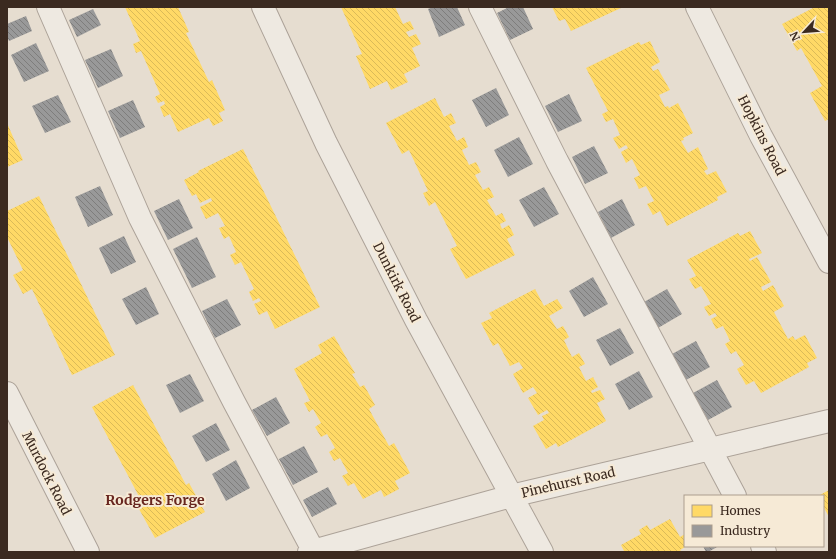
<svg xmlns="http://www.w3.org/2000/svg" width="836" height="559" viewBox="0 0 836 559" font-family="Merriweather,serif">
	<defs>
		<pattern id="homes-back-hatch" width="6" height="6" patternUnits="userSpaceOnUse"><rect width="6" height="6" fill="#ffd966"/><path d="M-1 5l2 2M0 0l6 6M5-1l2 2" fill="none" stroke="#dbba58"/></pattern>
		<pattern id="industry-back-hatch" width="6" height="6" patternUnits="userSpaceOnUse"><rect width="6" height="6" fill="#999"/><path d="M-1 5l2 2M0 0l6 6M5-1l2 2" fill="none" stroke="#7e7d7c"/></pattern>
	</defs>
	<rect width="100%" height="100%" fill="#e6ddd0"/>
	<path fill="url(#homes-back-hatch)" d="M125,7H178L189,32L186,33L209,82L212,80L225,110L219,113L223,121L213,126L209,118L178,132L170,114L164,117L160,107L165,104L164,101L158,103L155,97L160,94L141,51L136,53L133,44L140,41Z
		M341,7H395L403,24L410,21L414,29L406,32L409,37L416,34L421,44L412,48L420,66L404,74L408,82L391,90L387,81L370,89L356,56L362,54Z
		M552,7H621V8L571,31L565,19L559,21Z
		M815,7H829V119L825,121L810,93L822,86L801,48L797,51L782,24Z
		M650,41L660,62L651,67L653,71L658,69L670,90L659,95L665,107L668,106L669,108L678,103L693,133L683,138L684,140L681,141L688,153L698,147L708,169L704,171L707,175L716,171L727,192L717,197L718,200L667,226L660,211L653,215L647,204L654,201L646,186L639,189L634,178L640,175L632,159L626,163L621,152L628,148L626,145L619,149L613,138L620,135L613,119L606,122L602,114L608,111L586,68L639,42L641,45Z
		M435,98L444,117L451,113L456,123L449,126L457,141L464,137L468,147L462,150L469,165L476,162L481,172L475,175L483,190L489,187L494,197L487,200L496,216L502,213L506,221L500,224L502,229L509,225L514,235L507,239L515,255L466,279L450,249L457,246L435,202L429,206L423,193L428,191L409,150L402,154L386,123Z
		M7,123L23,160L7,167Z
		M243,149L320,307L275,329L267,311L259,315L254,304L261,301L259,298L253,301L249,292L254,289L241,262L235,265L230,255L236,252L229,236L224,239L219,228L225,226L218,213L206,219L200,207L212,201L211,198L200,203L196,194L192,196L184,180L199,172L198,171Z
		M39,196L115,355L72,375L32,289L23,294L13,275L23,270L7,237V211Z
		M750,231L762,253L749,259L750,261L757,257L771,282L761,287L763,291L773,285L784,306L774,312L788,339L793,336L795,340L805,335L817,358L807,363L809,367L761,393L754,381L746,385L737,369L744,365L736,351L731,354L725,344L730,341L723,326L716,329L711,319L717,316L715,313L709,316L704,307L711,304L701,286L695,289L689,279L696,276L687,260L738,233L740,236Z
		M535,289L544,306L557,299L563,308L549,316L557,329L563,326L569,337L564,340L572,357L579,353L585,364L579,367L586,381L593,377L598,387L591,391L592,393L600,390L605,399L597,403L606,421L558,447L556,443L546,449L533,426L544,420L542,416L549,413L547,410L538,415L528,398L537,393L533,387L523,393L513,374L523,368L519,362L510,366L498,343L493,346L481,323L492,318L489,313Z
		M334,336L355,373L352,374L360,387L364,385L375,405L369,409L389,446L394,443L410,473L395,481L399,489L384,497L381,490L363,499L354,483L348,486L342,476L348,473L340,458L334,461L329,452L335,448L327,434L321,437L315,427L321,423L313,409L309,412L304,403L310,401L294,369L322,353L318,345Z
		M133,385L186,485L189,483L205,512L155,538L139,509L144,506L92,407Z
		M829,490V517L823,506V496H818Z
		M670,519L680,537L685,534V547L680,550L682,552H622L624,551L621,545L641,534L639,530L647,525L650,530Z"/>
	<path fill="url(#industry-back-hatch)" d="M433,7H457L465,25L439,37L428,9Z
		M509,7H523L533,29L510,40L497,13Z
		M93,9L101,25L77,37L69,20Z
		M26,16L32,31L9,41L7,36V24Z
		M36,43L49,71L24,82L11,55Z
		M111,49L123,76L98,88L85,60Z
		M496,88L509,115L486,127L472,100Z
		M569,94L582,121L558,132L545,106Z
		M58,95L71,122L45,133L32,106Z
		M133,100L145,127L120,138L108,111Z
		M519,137L533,164L508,177L494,150Z
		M594,146L608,173L585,184L572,157Z
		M100,186L113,215L88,227L75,197Z
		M544,187L559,214L534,227L519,200Z
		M179,199L193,228L168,240L154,211Z
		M622,199L635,225L611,238L598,212Z
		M124,236L136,262L111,274L99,248Z
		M197,237L216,277L192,288L173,249Z
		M593,277L608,304L584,317L569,291Z
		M146,287L159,314L136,325L122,299Z
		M667,289L682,314L658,328L644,302Z
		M227,299L241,325L215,338L202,311Z
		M620,328L634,353L610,366L596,340Z
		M696,341L710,367L686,380L672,354Z
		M639,371L653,397L629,410L615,384Z
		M190,374L204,401L180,413L166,385Z
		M717,380L732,407L708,420L693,393Z
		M276,397L290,423L267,436L252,410Z
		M216,423L230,450L206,462L192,436Z
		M304,446L318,472L293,485L279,459Z
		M236,460L250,488L226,501L212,474Z
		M328,487L337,504L312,517L303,500Z
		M703,546H719L708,552H706Z"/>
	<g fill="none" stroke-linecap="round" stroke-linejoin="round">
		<defs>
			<path id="minor" d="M48,7L140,218L234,402L314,552
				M263,7L326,143L416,320L542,552
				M480,7L557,161L735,496
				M697,7L761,136L829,262
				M7,393L88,552
				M762,546L765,552
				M309,552L511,496L829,421"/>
		</defs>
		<use href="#minor" stroke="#aca298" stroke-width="24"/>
		<use href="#minor" stroke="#eee9e1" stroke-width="22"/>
	</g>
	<g text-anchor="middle" stroke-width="4" stroke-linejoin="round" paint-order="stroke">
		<g font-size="13" fill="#3b2a20" stroke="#f6ead6">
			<text transform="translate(762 135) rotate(63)" y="5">Hopkins Road</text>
			<text transform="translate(397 282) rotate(63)" y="5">Dunkirk Road</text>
			<text transform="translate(47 473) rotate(63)" y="5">Murdock Road</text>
			<text transform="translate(568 482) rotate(-13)" y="5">Pinehurst Road</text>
		</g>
		<g font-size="14" font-weight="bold" fill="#68261f" stroke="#f6ead6">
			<text x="155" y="505">Rodgers Forge</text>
		</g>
	</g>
	<rect width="836" height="559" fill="none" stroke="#3b2a20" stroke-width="16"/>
	<rect x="684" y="495" width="140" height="52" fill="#f6ead6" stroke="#ab9d8d"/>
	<rect x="692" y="505" width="20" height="12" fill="#ffd966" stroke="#ab9d8d"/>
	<text x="720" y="515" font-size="12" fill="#3b2a20">Homes</text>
	<rect x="692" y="525" width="20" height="12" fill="#999999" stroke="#ab9d8d"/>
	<text x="720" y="535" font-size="12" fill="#3b2a20">Industry</text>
	<g transform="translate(804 32) rotate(244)" stroke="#f6ead6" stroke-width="3" paint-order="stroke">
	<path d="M0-3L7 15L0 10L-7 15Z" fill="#3b2a20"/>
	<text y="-6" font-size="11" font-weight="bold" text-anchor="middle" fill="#3b2a20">N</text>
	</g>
</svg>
